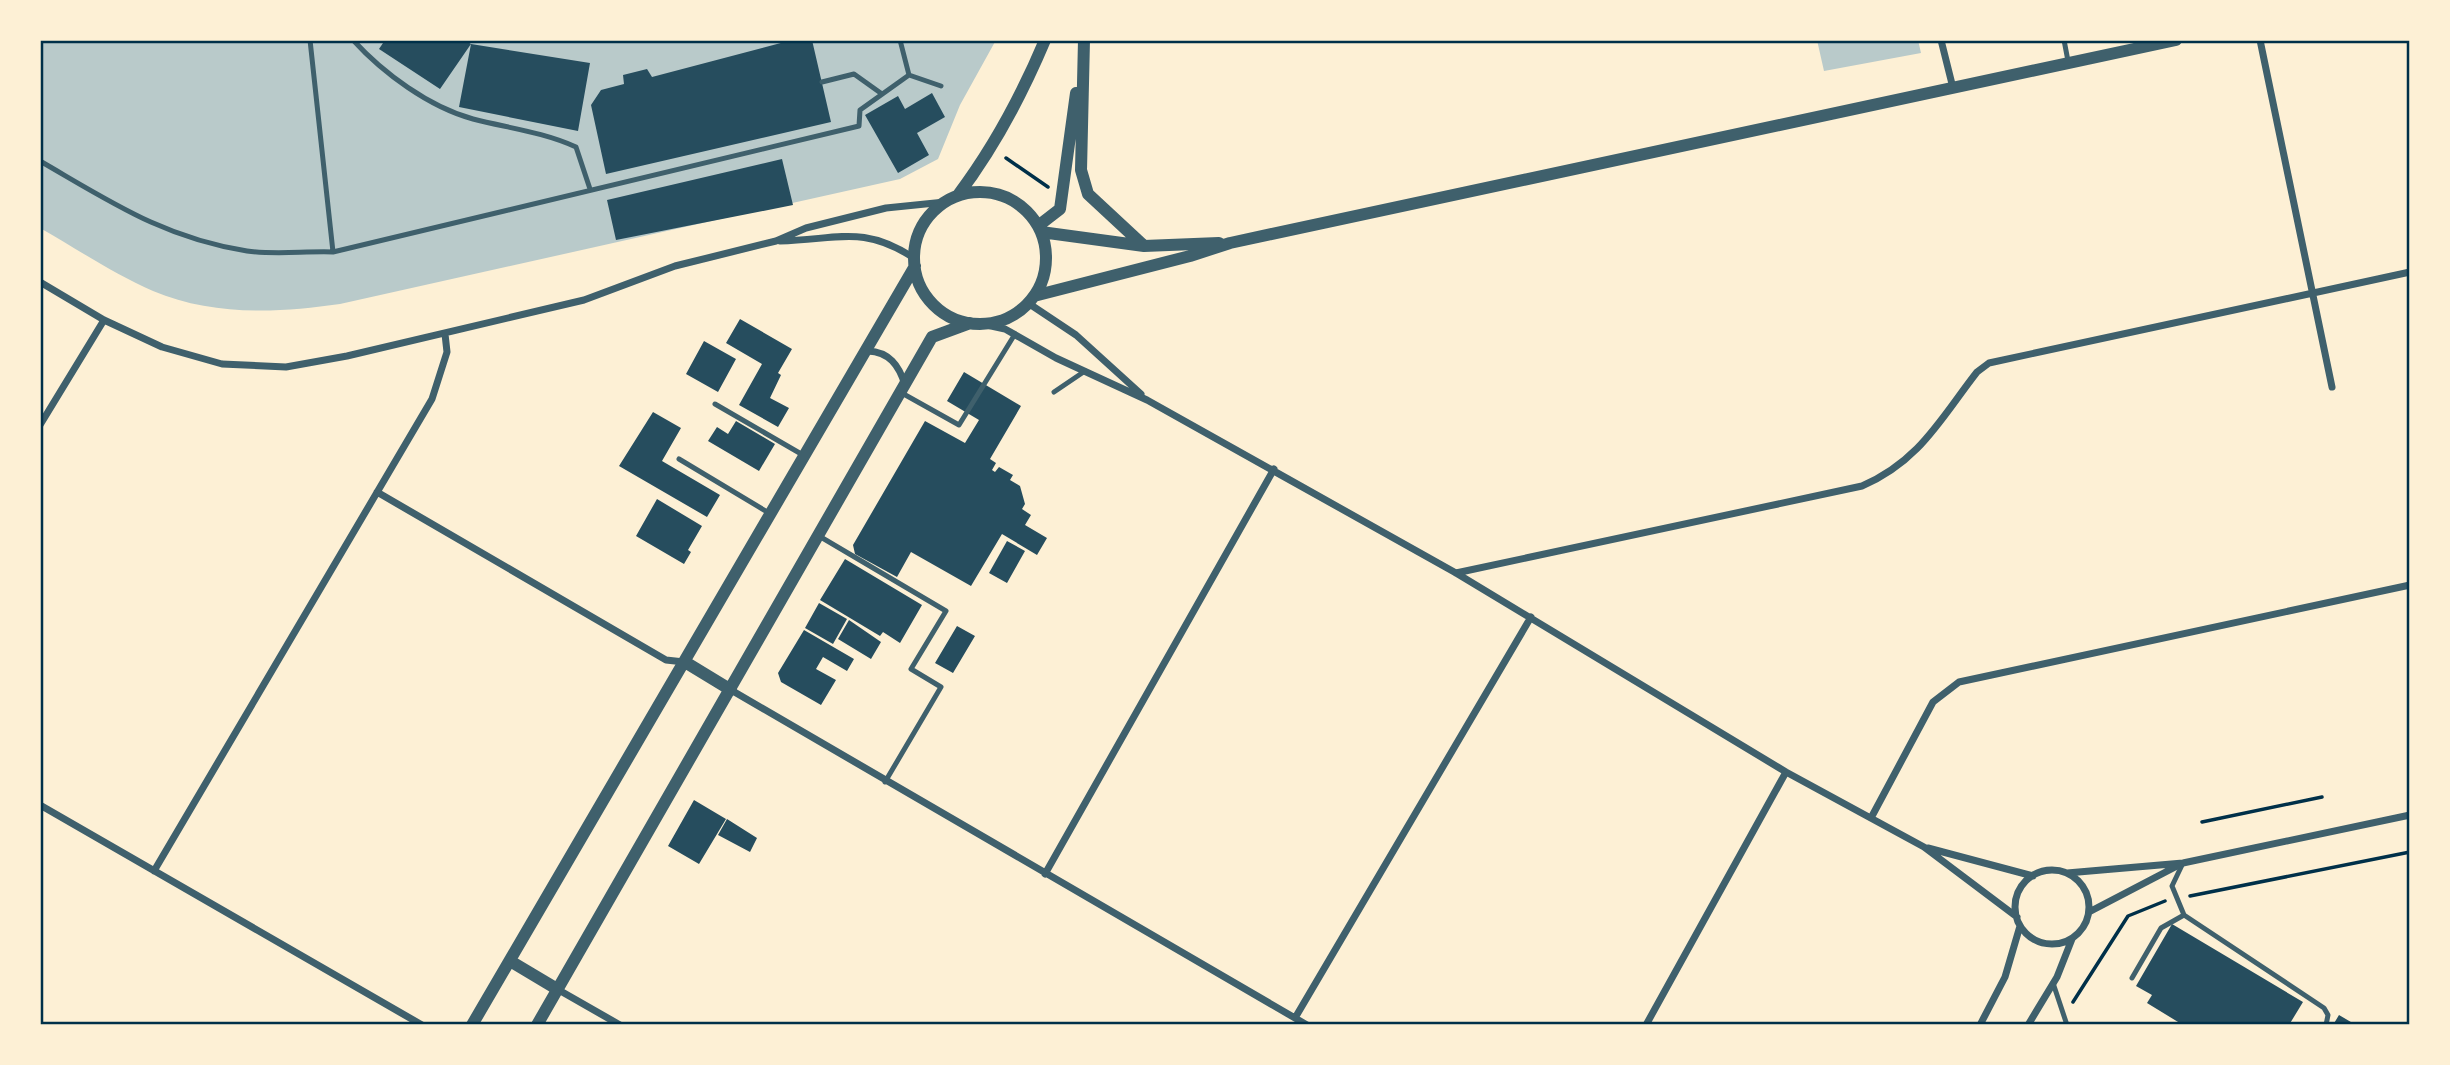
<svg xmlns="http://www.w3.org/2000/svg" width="2450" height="1065" viewBox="0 0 2450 1065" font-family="Mulish,sans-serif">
	<rect width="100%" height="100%" fill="#fdf0d5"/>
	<path fill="#b9caca" d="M40,40H996L960,105L938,159L900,179L340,304C278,313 212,316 153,291C114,274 77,249 40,228Z
		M1817,40H1918L1921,53L1824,71Z"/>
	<path fill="#264d5e" d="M385,40H465L471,44L590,63L578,131L459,107L471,44L440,89L379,49Z
		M792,40H812L831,122L606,174L591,105L601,90L624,84L623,75L647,69L652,77Z
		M932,93L945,117L917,133L929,155L898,173L865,115L898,96L905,109Z
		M782,159L793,205L616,240L607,200Z
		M740,319L792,349L778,373L781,375L770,398L789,408L778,427L739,405L762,364L726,343Z
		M704,341L736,359L718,392L686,374Z
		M964,372L1021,406L990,459L996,463L992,470L995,472L999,467L1013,475L1010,480L1020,486L1025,504L1022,509L1031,515L1025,525L1047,538L1037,555L1002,534L971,586L911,552L897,577L855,554L853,545L925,421L965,443L979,420L947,401Z
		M653,412L681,428L662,461L720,495L707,517L619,466Z
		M736,421L775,444L759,471L708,441L717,427L728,434Z
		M657,499L702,526L688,550L691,552L684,564L636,536Z
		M1007,541L1025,551L1007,583L989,573Z
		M845,559L922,605L900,643L883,632L880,636L820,600Z
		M819,603L847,619L833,644L805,628Z
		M849,620L881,642L871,659L838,639Z
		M957,626L975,636L953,673L935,663Z
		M804,630L854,659L847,671L823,657L816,669L836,680L821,705L781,682L778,673Z
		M694,800L726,819L699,864L668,846Z
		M727,819L757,838L750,852L718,835Z
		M2172,924L2303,1002L2289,1025H2183L2147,1003L2152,995L2136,986Z
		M2339,1015L2356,1025H2333Z"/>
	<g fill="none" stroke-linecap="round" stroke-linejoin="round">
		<path stroke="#003049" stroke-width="3.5" d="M1006,158L1048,187
			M2202,822L2322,797
			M2190,896L2410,852
			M2073,1002L2128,916L2165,901"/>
		<path stroke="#3f606c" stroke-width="5" d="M310,40L333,252
			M353,40C383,73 429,107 473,119C508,128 543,132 576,147L590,189
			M900,40L909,75
			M2064,40L2068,61
			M822,82L854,74L882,94
			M40,161C111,202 164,238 247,251C274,255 305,251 333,252L859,126L860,110L909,75L941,86
			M900,392L959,425L1015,334
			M1054,392L1085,371
			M715,404L803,455
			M679,459L769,513
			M819,536L946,611L911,669L941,687L885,782
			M2183,863L2172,886L2184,915L2324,1008L2328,1015L2326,1025
			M2132,978L2161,928L2184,915
			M2053,983L2067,1025"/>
		<path stroke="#3f606c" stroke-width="7" d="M1941,40L1953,88
			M2260,40L2332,387
			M780,241C837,240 862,224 914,258
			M40,282L104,320L162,347L222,364L286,367L347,356L584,300L675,266L776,241L806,228L886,208L945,202
			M1028,303L1076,335L1141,394
			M982,324L1005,329L1056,358L1147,400L1456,573L1786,772L1924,847L2017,917
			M868,351C889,352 899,365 905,385
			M40,425L104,320
			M377,492L666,660L684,662
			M1456,573L1862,486C1920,461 1941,418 1977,372L1989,363L2410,272
			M731,690L1307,1025
			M40,805L422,1025
			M1871,818L1933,702L1959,682L2410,585
			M1928,848L2033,876
			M2015 907a37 37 0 1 1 74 0a37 37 0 1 1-74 0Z
			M154,871L432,399L447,352L445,334
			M2067,873L2183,863L2410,815
			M1045,874L1274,469
			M2089,912L2179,865
			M557,989L620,1025
			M1295,1018L1531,617
			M1646,1025L1786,772
			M1980,1025L2005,977L2020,926
			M2028,1025L2057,977L2072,939"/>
		<path stroke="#3f606c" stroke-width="12" d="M1084,40L1081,170L1088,194L1144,246
			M914 258a66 66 0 1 1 132 0a66 66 0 1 1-132 0Z
			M958,195C995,146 1021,97 1045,40
			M1038,226L1060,209L1076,93
			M1041,232L1144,246L1219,243
			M1034,296L1190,256L1230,243L2176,40
			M685,662L731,690
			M510,961L557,989
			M472,1025L915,266
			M537,1025L932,337L970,323"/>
	</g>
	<rect width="2450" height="1065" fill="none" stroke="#fdf0d5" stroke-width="84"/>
	<rect x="42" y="42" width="2366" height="981" fill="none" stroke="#003049" stroke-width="2.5"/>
</svg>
